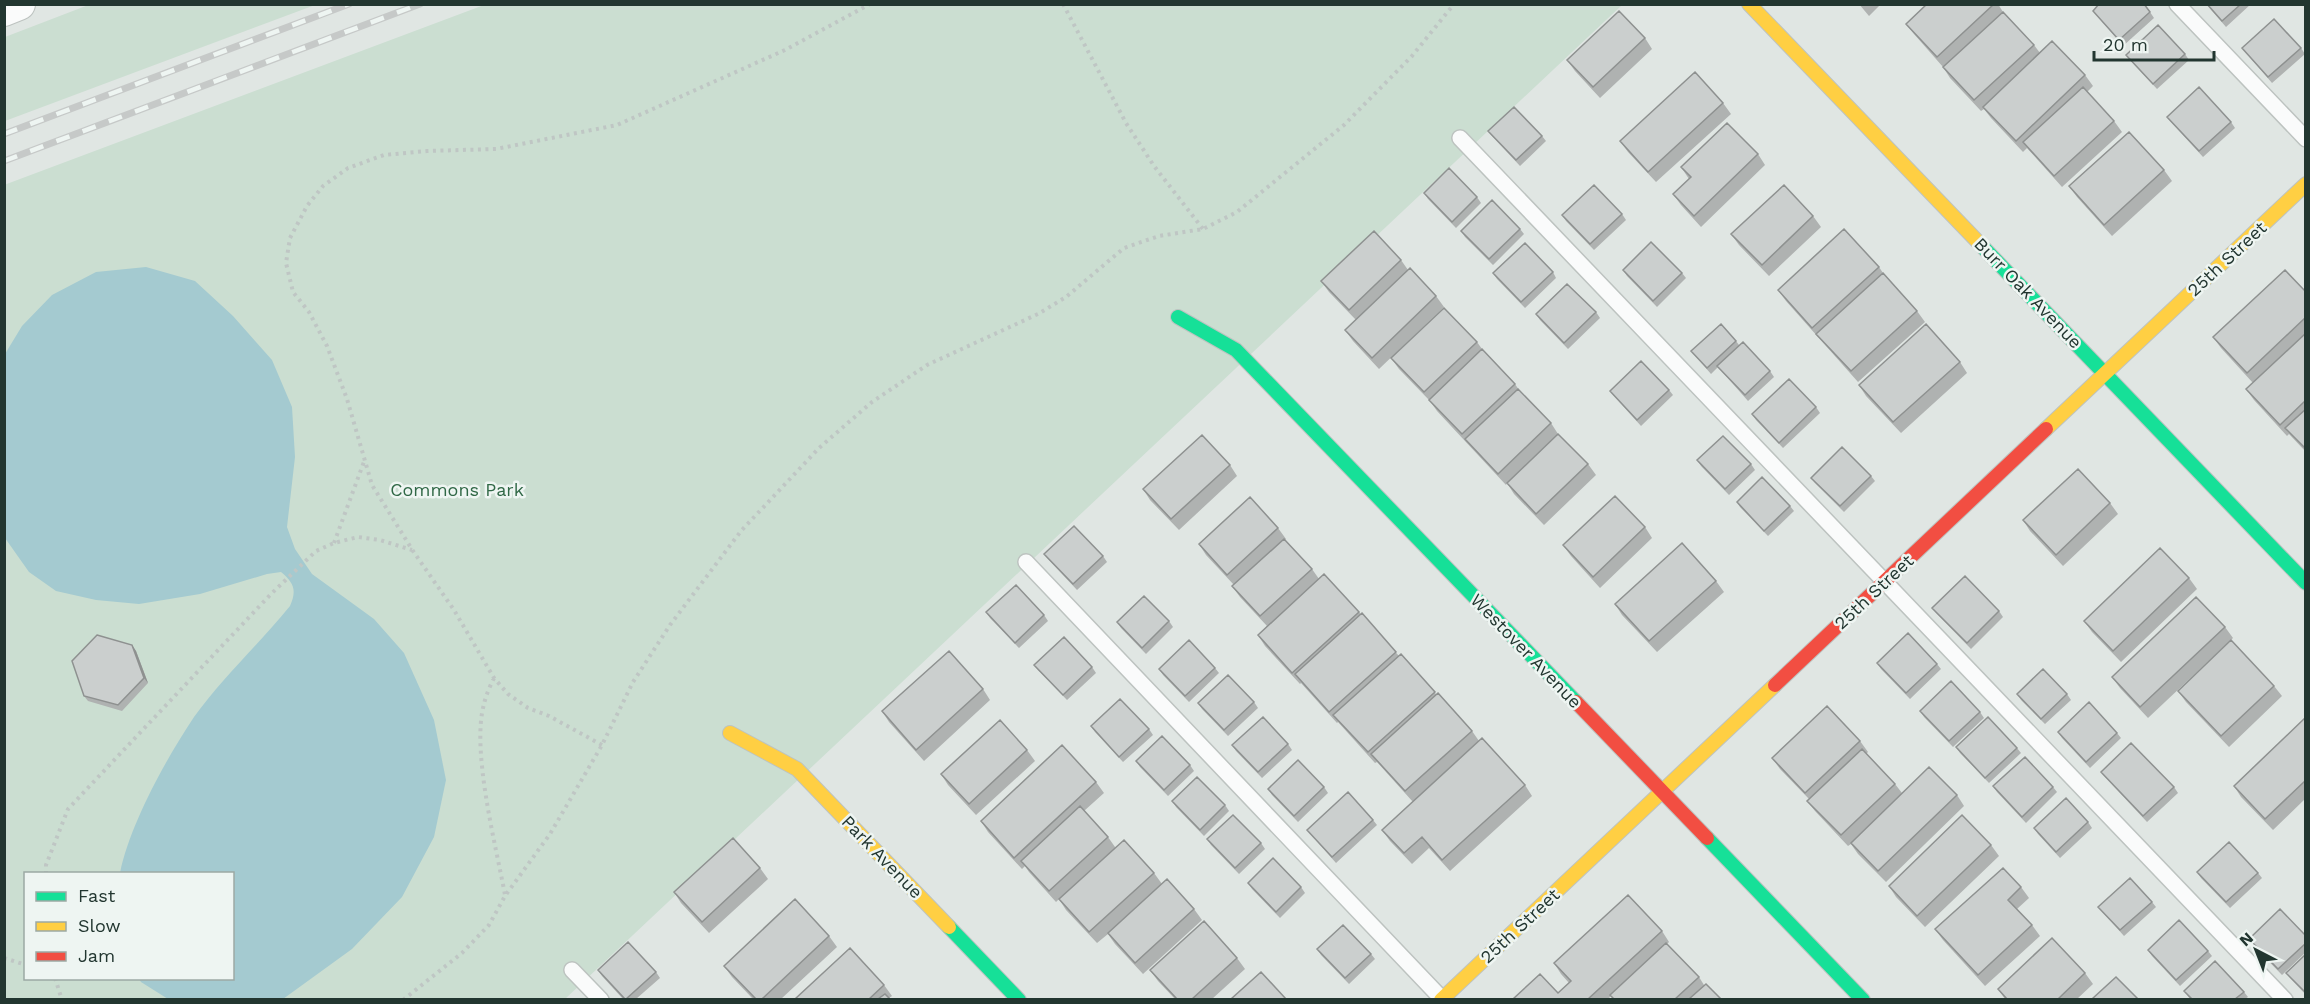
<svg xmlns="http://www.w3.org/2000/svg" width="2310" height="1004" viewBox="0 0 2310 1004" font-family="'Work Sans',sans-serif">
	<rect width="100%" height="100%" fill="#e0e6e3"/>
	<path fill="#cbded1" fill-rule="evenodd" d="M91,4H315V5L5,121V37Z
		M484,5H1622L565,999H5L4,185ZM26,874H232V978H26Z"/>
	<path fill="#a4cad0" d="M146,267L195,281L233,316L272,360L292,407L295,457L287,527L295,549L312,574L374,619L404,653L434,720L446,780L434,837L402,897L352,949L283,999H168L141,982L139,979L232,978V874L120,873C130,824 166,759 194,717C222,678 260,643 290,606C297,590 294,583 281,572L267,574L200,594L139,604L96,600L56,591L29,572L5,538V354L22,326L52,295L96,272Z"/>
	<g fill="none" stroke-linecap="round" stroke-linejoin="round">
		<defs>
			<path id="lane" d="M2177,4L2306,139
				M1460,138L2285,1000
				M1026,562L1443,1000
				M572,970L601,1000"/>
			<path id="street" d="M4,10L19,4"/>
			<path id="fast" d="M1979,243L2306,583
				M1178,317L1236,350L1576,702
				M1707,838L1863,1000
				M949,927L1019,1000"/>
			<path id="slow" d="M1749,4L1979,243
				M2046,429L2306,184
				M730,733L797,769L949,927
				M1441,1000L1775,685"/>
			<path id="jam" d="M1775,685L2046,429
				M1576,702L1707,838"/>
		</defs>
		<use href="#lane" stroke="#bdc3c0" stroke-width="18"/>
		<use href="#street" stroke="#bdc3c0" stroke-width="34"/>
		<use href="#fast" stroke="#bdc3c0" stroke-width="16"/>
		<use href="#slow" stroke="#bdc3c0" stroke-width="16"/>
		<use href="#jam" stroke="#bdc3c0" stroke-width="16"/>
		<path stroke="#bfc6c4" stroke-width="4" stroke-dasharray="3 4.5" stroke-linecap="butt" d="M1063,4L1126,123L1154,166L1203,229
			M334,543L365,459
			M494,678C490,686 486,695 484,704C471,750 496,846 505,895
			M602,745L549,716L528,708L508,694L494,678L454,610L413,551L372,485L347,399L327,346L309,312L293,292L286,263L290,238L307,206L323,186L348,168L384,155L427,151L496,149L617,125L785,50L870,4
			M46,874V865L68,809L271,594L316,551L334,543L358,537L380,540L412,550
			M4,958L26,965
			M55,978L62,1000
			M403,1000L462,953L489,925L505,896L550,834L602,745L633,682L670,625L741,531L819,448L872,402L927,365L1038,314L1066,297L1124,248L1159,236L1203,229L1237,212L1344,125L1412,56L1454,4"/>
		<use href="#lane" stroke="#fafbfb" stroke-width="15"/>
		<use href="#street" stroke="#fafbfb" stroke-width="32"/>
		<use href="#fast" stroke="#16e098" stroke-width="14"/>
		<use href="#slow" stroke="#ffcf43" stroke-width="14"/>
		<use href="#jam" stroke="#f24e42" stroke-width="14"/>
		<defs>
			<path id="rail" d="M4,134L349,4
				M4,161L420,4"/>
		</defs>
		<use href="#rail" stroke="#c6c9c8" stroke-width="7"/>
		<use href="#rail" stroke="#eef5f2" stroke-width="4.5" stroke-dasharray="14" stroke-linecap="butt"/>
	</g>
	<path fill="#afb2b1" d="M1859,4H1881L1869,16Z
		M1927,4H1998L2003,12L2034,45L2040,53L2085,75L2093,86L2087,92L2114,121L2122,132L2062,187L2027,148L2023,152L1991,118L1984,109L1981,111L1950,78L1943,67L1914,34L1906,24Z
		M2206,4H2251L2226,27Z
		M2093,11L2150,12L2154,18L2123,46Z
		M1645,38L1652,49L1600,98L1575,71L1567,60Z
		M2242,48H2301L2305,54L2272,83Z
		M2185,54L2189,60L2157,89L2130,60L2126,55Z
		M1723,103L1731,114L1656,182L1628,152L1620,141Z
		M2167,117L2231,122L2235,128L2203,157L2171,122Z
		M1488,131L1542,136L1546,141L1520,166L1492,136Z
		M1758,154L1765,165L1701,227L1681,205L1673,194L1689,179L1681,167Z
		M2164,170L2172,181L2112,236L2077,197L2069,186Z
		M1424,193L1477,197L1481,203L1456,228L1428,199Z
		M1622,214L1626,220L1594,250L1566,221L1562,215Z
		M1813,216L1821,227L1769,276L1739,245L1731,234Z
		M1520,229L1524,234L1493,265L1465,237L1461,231Z
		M1401,260L1408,270L1436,296L1444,307L1379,369L1353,341L1345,330L1356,320L1329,292L1321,281Z
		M1879,267L1883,273L1917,311L1925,322L1858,382L1786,301L1778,290Z
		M1623,270L1682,273L1686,278L1657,307L1627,276Z
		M1553,272L1556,278L1525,308L1497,279L1493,273Z
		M2306,292V452L2289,434L2287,436L2254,400L2246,389L2253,383L2221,348L2213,337Z
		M1596,312L1600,318L1568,349L1540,320L1536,314Z
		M1736,341L1739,345L1770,371L1774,377L1748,401L1718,367L1711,374L1691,351Z
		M1477,342L1482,349L1515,384L1519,390L1551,423L1558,434L1588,464L1596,475L1544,525L1514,494L1507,483L1506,485L1437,411L1430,401L1399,369L1391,358Z
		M1960,362L1967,373L1901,433L1866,396L1859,385Z
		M1669,390L1673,395L1641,426L1614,396L1610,391Z
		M1816,407L1820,413L1783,448L1756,420L1752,414Z
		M1697,460L1751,464L1755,470L1729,495L1701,466Z
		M1230,465L1237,476L1179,530L1150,500L1143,489Z
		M1871,476L1875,481L1844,512L1815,483L1811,478Z
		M1737,502L1790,506L1794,511L1768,536L1740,507Z
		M2110,503L2118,514L2063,566L2030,531L2023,520Z
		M1645,527L1652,538L1600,588L1571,556L1563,545Z
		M1278,528L1286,539L1285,540L1312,569L1319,579L1359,612L1399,656L1472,731L1479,741L1525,785L1532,796L1450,871L1429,848L1412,864L1390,841L1382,830L1413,802L1377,762L1375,763L1338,722L1337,723L1301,683L1300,684L1265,646L1258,635L1267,626L1240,597L1232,586L1234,585L1206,555L1199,544Z
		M1044,554L1103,556L1107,562L1077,590L1048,559Z
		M2189,578L2197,589L2121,662L2092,632L2084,621Z
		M1716,581L1724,592L1657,652L1622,615L1615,604Z
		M1932,608L1999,611L2003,617L1971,649L1936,613Z
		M986,612L1044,615L1048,621L1019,648L990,618Z
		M1169,621L1173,627L1146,654L1121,628L1117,622Z
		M2225,627L2233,638L2148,718L2120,688L2112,677Z
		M132,645L136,651L148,683L122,711L88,701L84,696Z
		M1877,663L1937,664L1941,669L1910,699L1881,669Z
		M1034,665L1092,667L1096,673L1067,700L1038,670Z
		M1215,668L1219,673L1189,702L1163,675L1159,669Z
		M2274,686L2282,696L2229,747L2186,702L2178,691Z
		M983,689L990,700L924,761L889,722L882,711Z
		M2017,694H2067L2071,700L2045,724L2021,700Z
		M1254,702L1258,708L1228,736L1202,709L1198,703Z
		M1920,711L1980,712L1984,718L1953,747L1924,717Z
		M2306,717V798L2273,830L2241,797L2234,786Z
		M1091,726L1149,729L1153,735L1123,762L1095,732Z
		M2058,732L2117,733L2121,738L2090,768L2062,738Z
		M1860,741L1868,752L1866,754L1895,784L1902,793L1957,795L1964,806L1886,882L1858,854L1851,844L1848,846L1815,811L1807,801L1809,799L1780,769L1772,758Z
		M1288,744L1292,750L1262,778L1236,751L1232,745Z
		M1956,747L2017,748L2021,753L1989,783L1960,753Z
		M1027,750L1035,761L976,815L948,785L941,774Z
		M1136,761L1190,765L1194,771L1168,796L1140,767Z
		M2101,772L2174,787L2178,793L2147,822L2105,777Z
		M1096,782L1104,793L1084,811L1108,837L1115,847L1154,873L1162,884L1194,909L1202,920L1143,974L1115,944L1108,934L1097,943L1066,910L1059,899L1056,902L1029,872L1025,866L1022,869L988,832L981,821Z
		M1993,786L2053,787L2057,792L2026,823L1997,792Z
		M1324,787L1328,793L1298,822L1272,795L1268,789Z
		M1172,801L1225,805L1229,811L1204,836L1176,807Z
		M1373,820L1377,825L1336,863L1307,830Z
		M2088,822L2092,828L2060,858L2038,834L2034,828Z
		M1207,839L1261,843L1265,849L1239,874L1211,845Z
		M1991,845L1999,856L1925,927L1896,897L1889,886Z
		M760,868L768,879L709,933L681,903L674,892Z
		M2197,872L2258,873L2262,878L2230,908L2201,878Z
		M1248,883L1301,887L1305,893L1280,918L1252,889Z
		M2021,887L2029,898L2017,909L2032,925L2040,936L1985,986L1943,940L1935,929Z
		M2152,902L2156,907L2124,936L2098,907Z
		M1662,931L1669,942L1667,944L1699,977L1704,985L1721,999H1613L1611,996L1608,999H1513L1558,993L1569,983L1561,974L1554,963Z
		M829,936L837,947L781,999H753L732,977L724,966Z
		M2306,936V952L2282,975L2253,945L2249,939Z
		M1317,949L1371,954L1375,959L1349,984L1321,955Z
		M2148,950L2208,951L2212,956L2180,986L2152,956Z
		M2306,954V995L2290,978L2286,973Z
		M1237,958L1245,969L1212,999H1175L1158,981L1150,970Z
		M598,970L656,972L660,978L636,999H623L602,976Z
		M2085,973L2093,984L2077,999H2005L1998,989Z
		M884,985L892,996L889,998L890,999H795Z
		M2184,991L2244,992L2248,997L2245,999H2190Z"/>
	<path fill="#8e9190" d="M132,645L136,651L148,683L144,678Z"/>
	<path fill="#cbcfce" stroke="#8e9190" stroke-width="1.5" d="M1927,4H1994L1937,57L1906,24Z
		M2099,4H2144L2150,12L2119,40L2093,11Z
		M2207,4H2241L2222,21Z
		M1619,11L1645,38L1593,87L1567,60Z
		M2003,12L2034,45L1974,100L1943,67Z
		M2274,19L2301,48L2268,77L2242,48Z
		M2158,25L2185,54L2153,84L2126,55Z
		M2052,41L2085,75L2016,141L1983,107Z
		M1695,72L1723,103L1648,172L1620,141Z
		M2083,87L2114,121L2054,176L2023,142Z
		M2199,87L2231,122L2199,151L2167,117Z
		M1514,107L1542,136L1516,160L1488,131Z
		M1727,123L1758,154L1694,216L1673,194L1691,177L1681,167Z
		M2129,132L2164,170L2104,225L2069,186Z
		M1449,168L1477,197L1452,222L1424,193Z
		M1594,185L1622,214L1590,244L1562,215Z
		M1784,185L1813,216L1762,265L1731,234Z
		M1492,200L1520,229L1489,259L1461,231Z
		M1844,229L1879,267L1812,328L1778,290Z
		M1374,231L1401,260L1349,310L1321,281Z
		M1651,242L1682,273L1653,301L1623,270Z
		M1525,243L1553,272L1521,302L1493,273Z
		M1410,268L1436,296L1372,358L1345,330Z
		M2285,270L2306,292V317L2247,373L2213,337Z
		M1883,273L1917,311L1851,371L1816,334Z
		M1567,284L1596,312L1564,343L1536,314Z
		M1444,308L1477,342L1424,392L1391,358Z
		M1721,324L1736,341L1707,368L1691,351Z
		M1926,324L1960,362L1893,422L1859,385Z
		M2306,333V400L2280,425L2246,389Z
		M1743,342L1770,371L1745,395L1717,366Z
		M1482,349L1515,384L1462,434L1429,400Z
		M1641,361L1669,390L1637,420L1610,391Z
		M1789,379L1816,407L1779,443L1752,414Z
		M1518,389L1551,423L1498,474L1465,439Z
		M2306,409V449L2285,428Z
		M1558,434L1588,464L1536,514L1507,483Z
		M1202,435L1230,465L1171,519L1143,489Z
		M1723,436L1751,464L1725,489L1697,460Z
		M1842,447L1871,476L1840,506L1811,478Z
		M2078,469L2110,503L2056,555L2023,520Z
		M1762,477L1790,506L1764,531L1737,502Z
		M1615,496L1645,527L1593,577L1563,545Z
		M1250,497L1278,528L1227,575L1199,544Z
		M1074,526L1103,556L1073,584L1044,554Z
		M1284,539L1312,569L1260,616L1232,586Z
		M1682,543L1716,581L1649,641L1615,604Z
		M2160,548L2189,578L2113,651L2084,621Z
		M1324,574L1359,612L1292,673L1258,635Z
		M1965,576L1999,611L1967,643L1932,608Z
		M1016,585L1044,615L1015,643L986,612Z
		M1144,596L1169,621L1142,648L1117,622Z
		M2196,597L2225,627L2140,707L2112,677Z
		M1362,613L1396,652L1329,712L1295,674Z
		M1908,633L1937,664L1906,693L1877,663Z
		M97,635L132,645L144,678L118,705L84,696L72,661Z
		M1064,637L1092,667L1063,695L1034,665Z
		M1189,640L1215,668L1185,696L1159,669Z
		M2231,640L2274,686L2221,736L2178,691Z
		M949,651L983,689L916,750L882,711Z
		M1401,654L1435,692L1368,752L1333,715Z
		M2043,669L2067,694L2041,719L2017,694Z
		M1228,675L1254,702L1224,730L1198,703Z
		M1951,681L1980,712L1949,741L1920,711Z
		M1438,693L1472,731L1405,791L1371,754Z
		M1120,699L1149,729L1119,757L1091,726Z
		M2089,702L2117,733L2086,762L2058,732Z
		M1827,706L1860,741L1805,793L1772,758Z
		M1263,717L1288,744L1258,772L1232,745Z
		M1988,717L2017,748L1985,778L1956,747Z
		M2306,717V780L2265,819L2234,786Z
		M1000,720L1027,750L969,804L941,774Z
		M1162,736L1190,765L1164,790L1136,761Z
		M1482,738L1525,785L1442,860L1422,837L1404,853L1382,830Z
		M2131,743L2174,787L2143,816L2101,772Z
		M1062,745L1096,782L1014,858L981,821Z
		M1862,749L1895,784L1841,835L1807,801Z
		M2025,757L2053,787L2022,817L1993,786Z
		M1298,760L1324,787L1294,816L1268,789Z
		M1929,767L1957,795L1878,871L1851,843Z
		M1197,777L1225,805L1200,830L1172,801Z
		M1348,792L1373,820L1332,857L1307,830Z
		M2066,798L2088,822L2056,852L2034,828Z
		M1080,806L1108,837L1049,891L1021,861Z
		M1233,815L1261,843L1235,868L1207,839Z
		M1962,815L1991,845L1917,916L1889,886Z
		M733,838L760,868L702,922L674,892Z
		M1124,840L1154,873L1089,932L1059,899Z
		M2229,842L2258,873L2226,902L2197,872Z
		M1273,858L1301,887L1276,912L1248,883Z
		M2003,868L2021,887L2008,900L2032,925L1978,975L1935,929Z
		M2130,878L2152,902L2120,930L2098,907Z
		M1167,879L1194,909L1135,963L1108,933Z
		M1628,895L1662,931L1588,999H1513L1540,974L1558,993L1571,981L1554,963Z
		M795,899L829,936L762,999H756L724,966Z
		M2280,909L2306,936V943L2278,969L2249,939Z
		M2179,920L2208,951L2176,980L2148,950Z
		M1204,921L1237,958L1192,999H1177L1150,970Z
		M1343,925L1371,954L1345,978L1317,949Z
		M2052,938L2085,973L2058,999H2007L1998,989Z
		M628,942L656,972L626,999H625L598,970Z
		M1666,943L1699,977L1675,999H1614L1610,995Z
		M850,948L884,985L869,999H795Z
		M2306,954V993L2286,973Z
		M2215,961L2244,992L2235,999H2192L2184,991Z
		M1261,972L1286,999H1231Z
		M2116,977L2138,999H2092Z
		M1706,984L1721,999H1689Z
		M885,994L890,999H878Z"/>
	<g text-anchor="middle" stroke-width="5" stroke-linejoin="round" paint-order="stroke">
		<g font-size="18" fill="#223630" stroke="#eef5f2">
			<text transform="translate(2227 259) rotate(-43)" y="6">25th Street</text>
			<text transform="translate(2028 293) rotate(46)" y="6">Burr Oak Avenue</text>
			<text transform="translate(1874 592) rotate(-43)" y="6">25th Street</text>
			<text transform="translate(1526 651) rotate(46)" y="6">Westover Avenue</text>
			<text transform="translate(882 857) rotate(46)" y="6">Park Avenue</text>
			<text transform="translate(1520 926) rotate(-43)" y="6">25th Street</text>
		</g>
		<g font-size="18" fill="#306846" stroke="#eef5f2">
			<text x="457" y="496">Commons Park</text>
		</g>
	</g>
	<rect width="2310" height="1004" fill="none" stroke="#223630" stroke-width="12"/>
	<rect x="24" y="872" width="210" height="108" fill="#eef5f2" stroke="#9ca9a4" stroke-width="1.5"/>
	<rect x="36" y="892" width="30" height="9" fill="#16e098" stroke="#9ca9a4" stroke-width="1.5"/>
	<text x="78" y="902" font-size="18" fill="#223630">Fast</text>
	<rect x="36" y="922" width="30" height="9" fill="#ffcf43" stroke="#9ca9a4" stroke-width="1.5"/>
	<text x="78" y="932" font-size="18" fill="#223630">Slow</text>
	<rect x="36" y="952" width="30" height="9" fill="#f24e42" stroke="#9ca9a4" stroke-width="1.5"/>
	<text x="78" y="962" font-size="18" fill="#223630">Jam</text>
	<g transform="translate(2256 950) rotate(318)" stroke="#eef5f2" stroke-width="4.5" paint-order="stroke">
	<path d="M0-4.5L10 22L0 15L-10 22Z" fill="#223630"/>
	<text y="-9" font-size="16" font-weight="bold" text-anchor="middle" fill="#223630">N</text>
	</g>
	<path d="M2094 51v9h120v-9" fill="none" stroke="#223630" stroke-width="3"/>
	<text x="2103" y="51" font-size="18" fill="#223630" stroke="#eef5f2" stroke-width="4.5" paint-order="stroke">20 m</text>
</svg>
